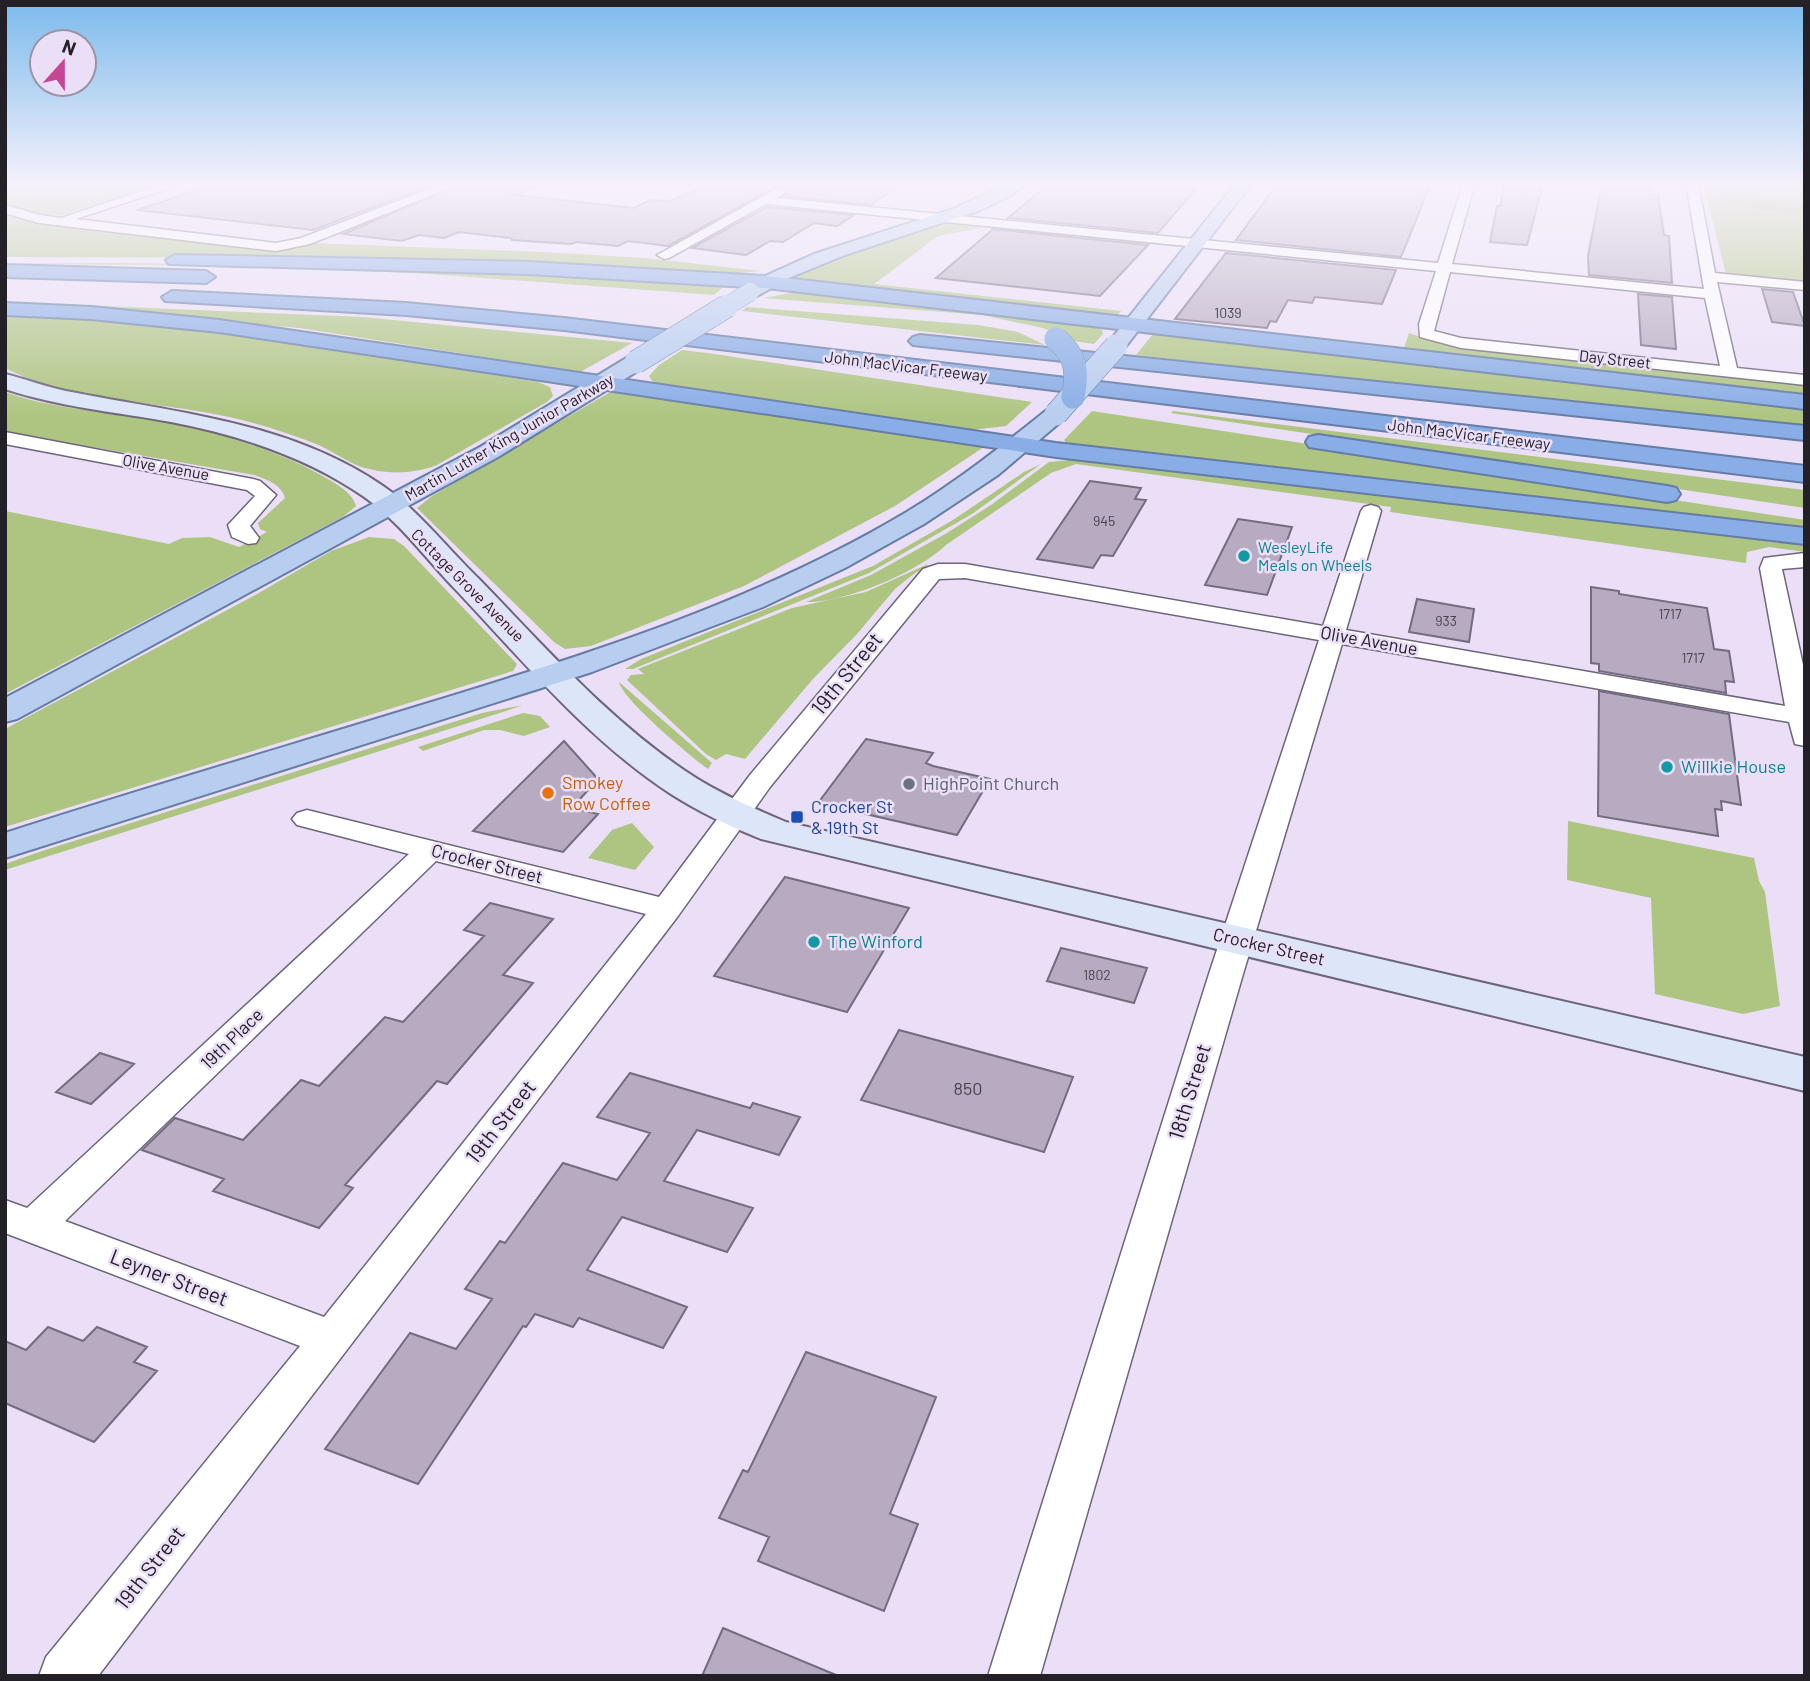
<svg xmlns="http://www.w3.org/2000/svg" width="1810" height="1681" viewBox="0 0 1810 1681" font-family="Barlow,sans-serif">
	<rect width="100%" height="100%" fill="#ebdff7"/>
	<path fill="#aec581" d="M5,183H166L62,215H42L5,205Z
		M1703,183H1805V281L1726,274Z
		M5,215L30,221L258,250L311,243L544,252L644,258L761,271L730,274L299,258L5,257Z
		M953,222L981,228L938,236L874,284L1121,311L1115,318L786,280L863,248Z
		M107,263L370,266L727,284L714,295L415,273L205,265L8,264Z
		M796,292L1093,327L1102,330L1103,334L1094,344L1073,341L1043,328L982,315L763,298Z
		M5,302L363,317L632,343L580,372L299,328L129,312L5,306Z
		M747,307L978,325L1018,332L1045,345L742,311Z
		M5,313L141,321L204,332L279,340L538,382L550,387L553,396L547,402L437,465C412,475 379,475 354,464C341,458 329,449 316,444C279,429 237,417 197,411C133,400 64,399 5,368Z
		M1163,321L1404,348L1409,333L1441,344L1805,383V397Z
		M1153,334L1805,408V427L1136,355Z
		M682,350L715,354L1032,402L1006,426L971,430L666,386L652,381L649,376L659,365Z
		M612,391L626,392L984,447L895,506L744,586L591,646L565,649L554,642L417,508L432,496Z
		M5,392C46,407 90,410 132,416C197,427 263,443 321,475C334,483 352,491 356,506L343,517L5,694V511L169,544L182,538L210,537L239,547L267,532L260,529L258,523L285,498C282,485 266,479 254,475L5,432Z
		M1092,411L1805,520V527L1067,445L1064,440Z
		M1173,411L1805,490V508L1171,413Z
		M1080,459L1805,540V552L1769,547L1747,552L1746,563L1390,512L1391,507L1076,464L1051,473L946,545C918,572 845,603 806,602L871,575L947,533L991,505L1049,462Z
		M1041,464L972,514L869,573L633,669H625L641,659L873,566L953,520L1024,472Z
		M369,537L394,539L404,546L517,664L513,671L5,827V729L257,594L331,551Z
		M928,564L925,568L915,573L895,589L857,634L812,680L745,759L726,754L716,760L706,754L627,680L631,675L644,674L638,669L792,608L866,592Z
		M619,682L712,763L708,769C690,756 623,700 619,682Z
		M523,705L506,711L5,870V864L45,850L482,713Z
		M523,713L540,716L550,727L524,736L500,730H484L423,751L418,747Z
		M1568,821L1754,858L1759,881L1765,892L1780,1006L1743,1014L1655,994L1651,898L1567,880Z
		M632,823L654,847L635,870L588,858L612,830Z"/>
	<path fill="#9ebc5d" d="M1719,187L1747,190L1751,192L1747,194L1748,197L1755,200L1805,203V215L1728,205Z"/>
	<path fill="#b6abc1" stroke="#756b7f" stroke-width="2" d="M218,183H437L313,230L137,210Z
		M464,183H543L515,195L634,208L651,200L670,201L708,185L721,187L727,183H902L871,205L784,196L789,191L779,185L668,246L628,241L618,246L576,242L571,244L512,240L511,238L459,232L444,238L419,235L402,241L343,234Z
		M1050,183H1201L1158,233L1008,218Z
		M1278,183H1431L1401,257L1236,240Z
		M1602,183H1651V194L1658,195L1664,235L1669,236L1672,283L1589,275L1588,256Z
		M1505,184L1542,187L1527,245L1490,242L1497,206H1500Z
		M767,207L854,215L837,226L814,223L783,242L770,241L746,255L692,248Z
		M993,229L1148,245L1100,296L936,278Z
		M1226,253L1396,270L1382,304L1315,297L1312,303L1288,300L1276,322L1270,321L1267,328L1175,319Z
		M1762,289L1793,292L1805,326L1772,322Z
		M1638,294L1672,297L1676,349L1641,345Z
		M1090,481L1141,488L1135,499L1146,500L1113,556L1101,555L1093,568L1037,559Z
		M1238,519L1292,527L1267,595L1205,585Z
		M1591,587L1619,591V594L1707,608L1714,649L1729,651L1734,682L1725,681L1726,693L1599,671V664L1591,663Z
		M1417,599L1474,609L1469,642L1409,632Z
		M1599,691L1729,714L1741,805L1721,801L1722,810L1715,809L1718,836L1598,816Z
		M866,739L933,753L926,763L933,766L990,779L957,835L818,803Z
		M564,741L598,779L572,808L598,814L563,852L473,831Z
		M785,877L909,908L847,1012L714,976Z
		M490,903L553,919L503,975L533,983L447,1084L437,1081L345,1185L353,1188L319,1228L213,1191L224,1179L142,1150L175,1118L243,1140L301,1080L319,1086L385,1017L403,1022L484,936L464,930Z
		M1061,948L1147,968L1134,1003L1047,981Z
		M899,1030L1073,1077L1044,1152L861,1100Z
		M100,1053L134,1064L91,1104L56,1092Z
		M630,1073L750,1108L753,1103L800,1117L779,1155L697,1130L664,1181L753,1208L727,1252L622,1217L587,1270L687,1307L663,1348L579,1318L573,1327L535,1314L526,1327L523,1326L418,1484L325,1449L410,1333L456,1349L492,1299L465,1289L500,1241L505,1243L563,1163L617,1180L650,1133L597,1117Z
		M48,1327L83,1341L97,1327L147,1347L134,1362L157,1371L94,1442L5,1403V1341L26,1350Z
		M806,1352L936,1397L890,1514L918,1524L884,1611L758,1561L769,1537L719,1518L743,1470L748,1472Z
		M723,1628L836,1675V1676H702Z"/>
	<g fill="none" stroke-linecap="round" stroke-linejoin="round">
		<defs>
			<path id="street" d="M166,183H185L76,219L276,243L301,238L445,183H462L310,244L276,251L39,223L5,213V205L40,215L61,218Z
				M1463,183H1475L1452,264L1704,289L1686,183H1698L1715,273L1805,282V290L1717,282L1737,368L1805,375V385L1461,348L1420,337L1419,324L1436,271L766,204L669,258L664,259L657,255L780,187L786,191L777,198L1438,263ZM1450,272L1705,298L1720,366L1461,338L1434,331Z
				M5,432L253,479L260,481L276,495L250,526L259,538L256,543L248,544L232,537L228,525L255,496L247,490L5,444Z
				M1371,505L1378,507L1381,511L1346,630L1785,706L1760,568L1764,558L1805,553V567L1782,569L1805,674V746L1795,744L1789,722L1342,644L1243,974L1040,1676H988L1209,974L1319,640L965,578L939,579L770,787L678,916L98,1676H39L46,1657L300,1346L5,1233V1200L27,1208L409,854L297,825L292,819L297,813L307,810L659,897L750,775L923,569L938,564H965L1323,626L1361,511L1364,507ZM436,861L646,914L324,1317L65,1221Z"/>
			<path id="secondary" d="M5,374C26,379 46,387 66,391C176,413 288,421 383,486C419,511 447,548 478,578C546,648 613,725 696,778C725,796 755,809 786,822L1805,1057V1091L761,839C729,826 699,812 671,794C588,740 523,661 456,590C426,559 399,521 363,496C306,457 239,435 171,422C116,412 59,407 5,389Z"/>
			<path id="primary" d="M1009,183H1028L1011,195L981,210L845,255L791,277L757,296H743L740,292L761,278L814,254L953,209Z
				M1236,183H1252L1123,350H1109L1105,346L1109,342Z
				M636,355L644,357L647,362L644,367L498,457L17,719L5,722V698L480,447L628,357Z
				M1056,407L1064,409L1068,414L1064,419L998,475L924,524L845,568L763,607L592,672L5,858V833C144,788 285,747 425,704C589,654 757,601 905,513C956,482 1002,446 1048,409Z"/>
			<path id="highway" d="M175,255L529,262L766,276L1805,395V409L766,288L529,274L169,264L166,260Z
				M5,265L206,271L215,277L206,283L5,277Z
				M172,291L406,303L564,318L1805,466V482L564,330L406,315L165,301L162,297Z
				M5,303L91,307L219,320L1056,443L1805,528V544L1056,457L219,332L91,319L5,315Z
				M920,335L1805,426V440L913,345L909,341L913,337Z
				M1318,435L1667,486L1676,488L1680,494L1676,500L1667,502L1309,447L1306,442L1309,437Z"/>
		</defs>
		<use href="#street" stroke="#6f657a" stroke-width="3"/>
		<use href="#secondary" stroke="#6f657a" stroke-width="4"/>
		<use href="#primary" stroke="#667ca4" stroke-width="4"/>
		<use href="#highway" stroke="#667ca4" stroke-width="4"/>
		<use href="#street" fill="#fff" fill-rule="evenodd"/>
		<use href="#secondary" fill="#dce6f8" fill-rule="evenodd"/>
		<use href="#primary" fill="#b8cef0" fill-rule="evenodd"/>
		<use href="#highway" fill="#89ade6" fill-rule="evenodd"/>
		<defs>
			<path id="primary-bridge-far1" d="M724,308L750,292"/>
			<path id="primary-bridge" d="M636,362L727,306
				M1056,414L1116,346"/>
			<path id="highway-bridge" d="M1056,339C1077,356 1078,372 1073,397"/>
		</defs>
		<use href="#primary-bridge-far1" stroke="#667ca4" stroke-width="19" stroke-linecap="butt"/>
		<use href="#primary-bridge" stroke="#667ca4" stroke-width="24" stroke-linecap="butt"/>
		<use href="#highway-bridge" stroke="#667ca4" stroke-width="24" stroke-linecap="butt"/>
		<use href="#primary-bridge-far1" stroke="#b8cef0" stroke-width="18"/>
		<use href="#primary-bridge" stroke="#b8cef0" stroke-width="23"/>
		<use href="#highway-bridge" stroke="#89ade6" stroke-width="23"/>
	</g>
	<linearGradient id="sky" x2="0" y2="1"><stop stop-color="#7bbaec"/><stop offset="0.44" stop-color="#f6f1fb"/><stop offset="1" stop-color="#f6f1fb" stop-opacity="0"/></linearGradient>
	<rect width="1810" height="419" fill="url(#sky)"/>
	<g fill="#0f9aa8" stroke="#ebdff7" stroke-width="2.5">
		<circle cx="1244" cy="556" r="7"/>
		<circle cx="1667" cy="767" r="7"/>
		<circle cx="814" cy="942" r="7"/>
	</g>
	<circle fill="#6b7280" stroke="#ebdff7" stroke-width="2.5" cx="909" cy="784" r="7"/>
	<circle fill="#e8710a" stroke="#ebdff7" stroke-width="2.5" cx="548" cy="793" r="7"/>
	<rect fill="#1a4fb4" stroke="#ebdff7" stroke-width="2.5" x="790" y="810" width="14" height="14" rx="3.5"/>
	<g text-anchor="middle" stroke-width="5" stroke-linejoin="round" paint-order="stroke">
		<g font-size="14" fill="#48434e">
			<text x="1228" y="318">1039</text>
			<text x="1104" y="526">945</text>
			<text x="1670" y="619">1717</text>
			<text x="1446" y="626">933</text>
			<text x="1693" y="663">1717</text>
			<text x="1097" y="980">1802</text>
		</g>
		<g font-size="16" fill="#242028" stroke="#ebdff7">
			<text transform="translate(1615 359) rotate(6)" y="6">Day Street</text>
			<text transform="translate(906 366) rotate(7)" y="6">John MacVicar Freeway</text>
			<text transform="translate(1469 434) rotate(7)" y="6">John MacVicar Freeway</text>
			<text transform="translate(509 437) rotate(-30)" y="6">Martin Luther King Junior Parkway</text>
			<text transform="translate(166 467) rotate(10)" y="6">Olive Avenue</text>
			<text transform="translate(468 585) rotate(45)" y="6">Cottage Grove Avenue</text>
		</g>
		<g font-size="16" fill="#0d838f" stroke="#ebdff7" text-anchor="start">
			<text x="1258" y="553">WesleyLife<tspan x="1258" dy="18">Meals on Wheels</tspan></text>
		</g>
		<g font-size="18" fill="#242028" stroke="#ebdff7">
			<text transform="translate(1369 641) rotate(10)" y="6">Olive Avenue</text>
			<text transform="translate(487 864) rotate(14)" y="6">Crocker Street</text>
			<text transform="translate(1269 947) rotate(13)" y="6">Crocker Street</text>
			<text transform="translate(232 1039) rotate(-44)" y="6">19th Place</text>
		</g>
		<g font-size="18" fill="#0d838f" stroke="#ebdff7" text-anchor="start">
			<text x="1681" y="773">Willkie House</text>
			<text x="828" y="948">The Winford</text>
		</g>
		<g font-size="18" fill="#c56008" stroke="#ebdff7" text-anchor="start">
			<text x="562" y="789">Smokey<tspan x="562" dy="21">Row Coffee</tspan></text>
		</g>
		<g font-size="18" fill="#5b616d" stroke="#ebdff7" text-anchor="start">
			<text x="923" y="790">HighPoint Church</text>
		</g>
		<g font-size="18" fill="#164399" stroke="#ebdff7" text-anchor="start">
			<text x="811" y="813">Crocker St<tspan x="811" dy="21">&amp; 19th St</tspan></text>
		</g>
		<g font-size="18" fill="#48434e">
			<text x="968" y="1095">850</text>
		</g>
		<g font-size="21" fill="#242028" stroke="#ebdff7">
			<text transform="translate(847 674) rotate(-51)" y="7">19th Street</text>
			<text transform="translate(1190 1092) rotate(-73)" y="7">18th Street</text>
			<text transform="translate(501 1122) rotate(-52)" y="7">19th Street</text>
			<text transform="translate(169 1278) rotate(21)" y="7">Leyner Street</text>
			<text transform="translate(150 1568) rotate(-52)" y="7">19th Street</text>
		</g>
	</g>
	<rect width="1810" height="1681" fill="none" stroke="#242028" stroke-width="14"/>
	<g transform="translate(63 63) rotate(21)"><circle r="33" fill="#ebdff7" stroke="#9b93a4" stroke-width="2"/>
	<path d="M0-5L12 26L0 18L-12 26Z" fill="#c54794"/>
	<text y="-10" font-size="19" font-weight="bold" text-anchor="middle" fill="#242028">N</text>
	</g>
</svg>
